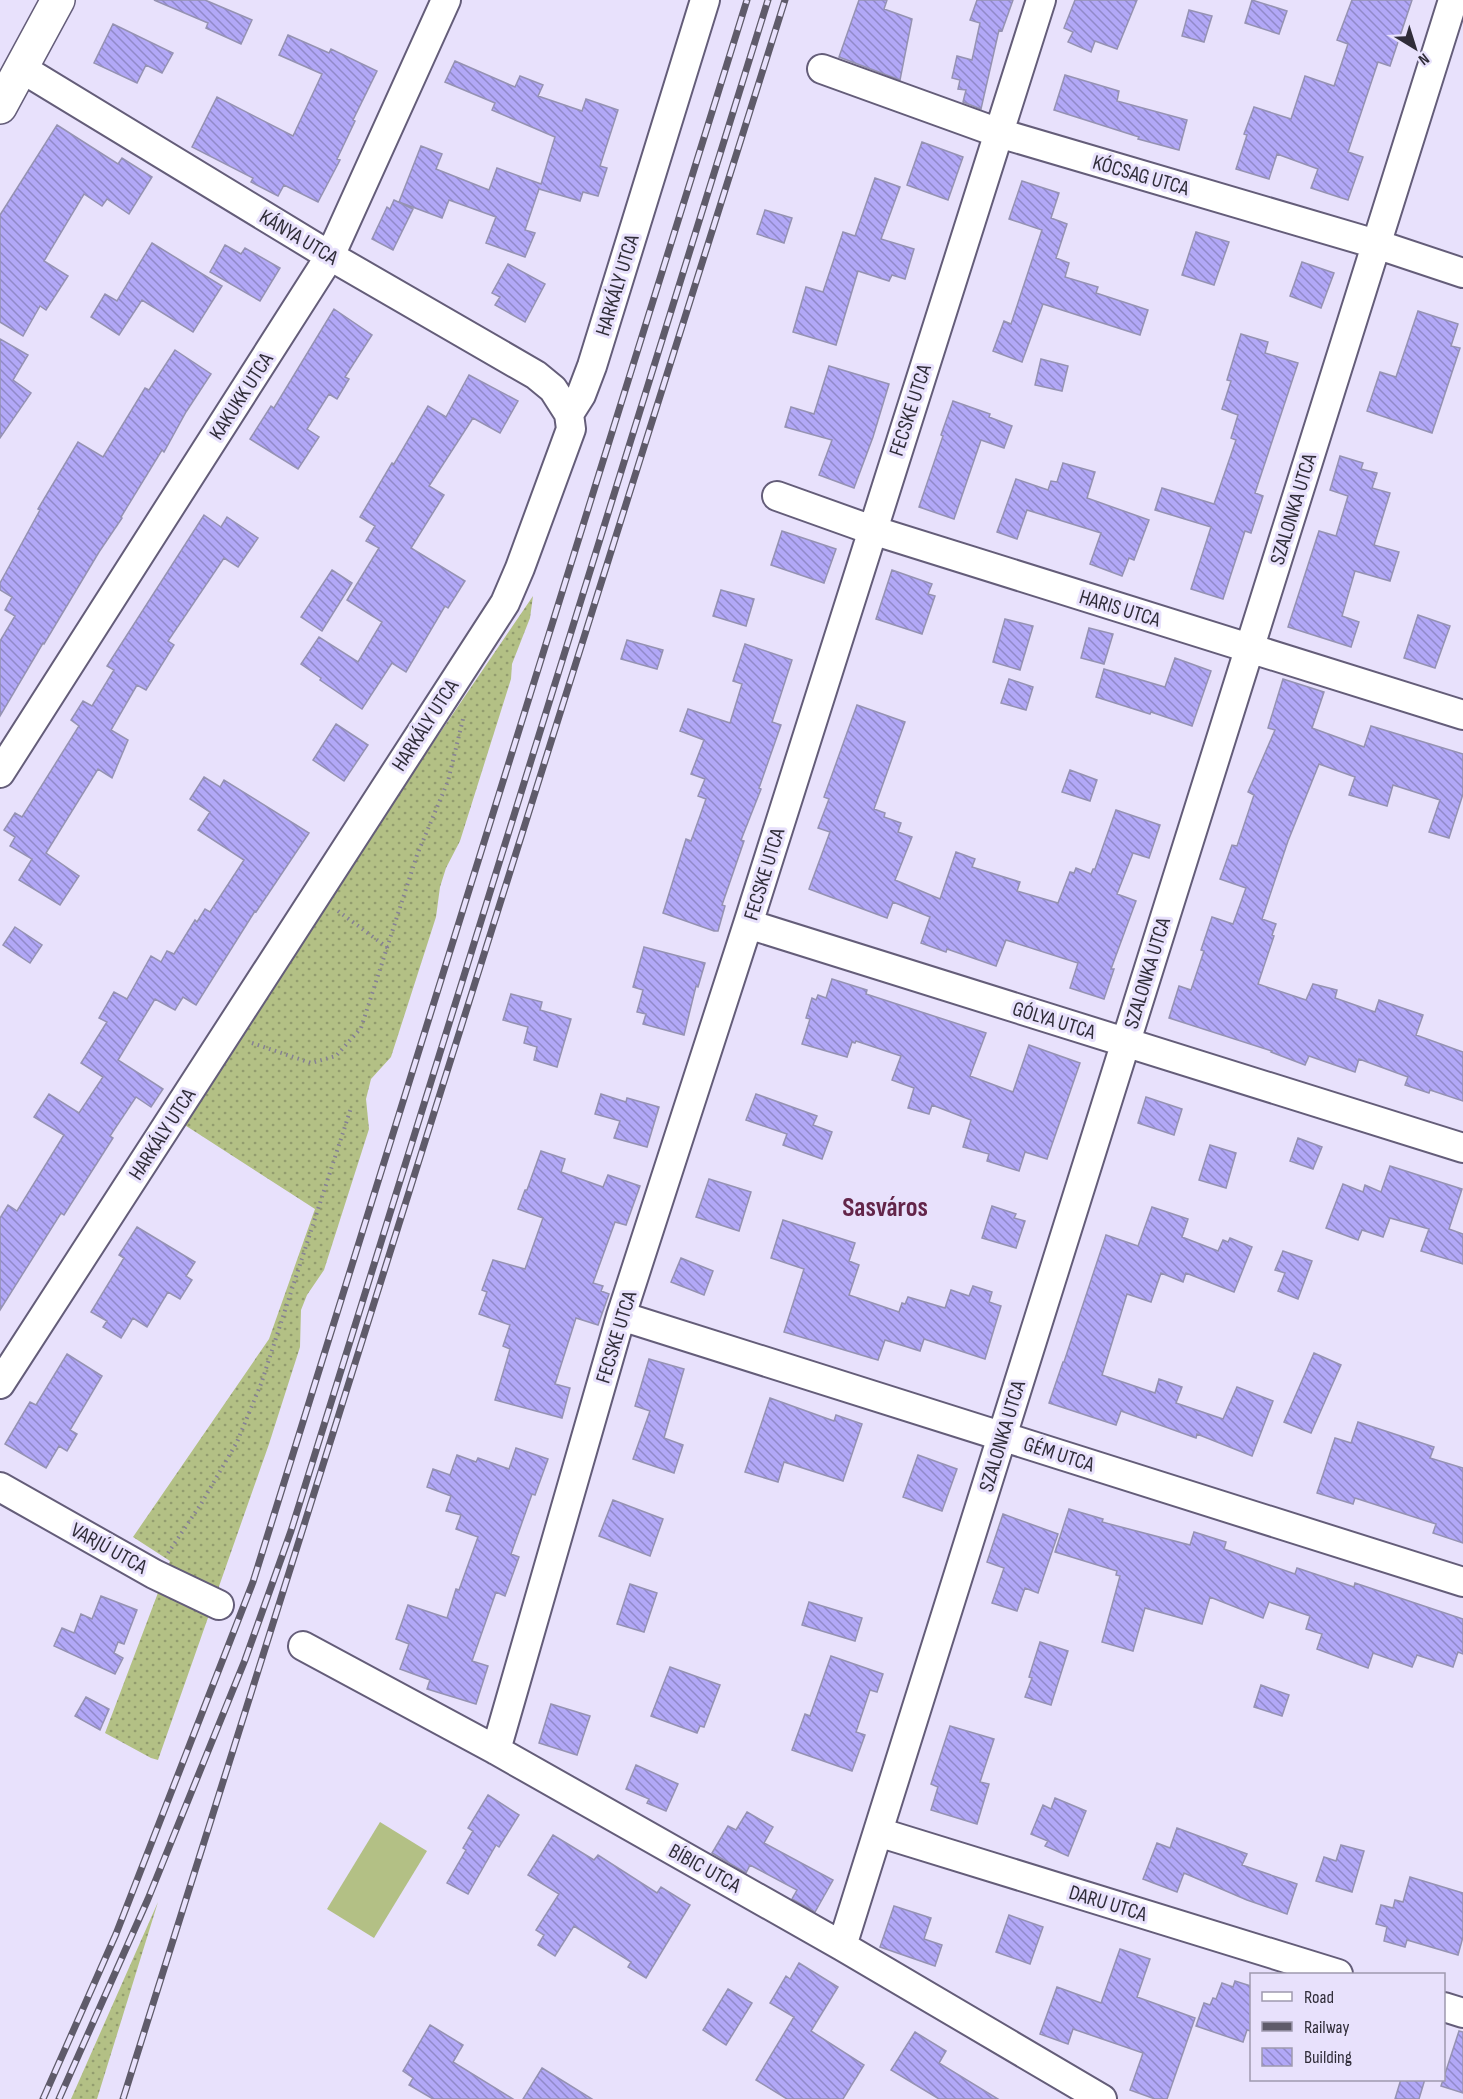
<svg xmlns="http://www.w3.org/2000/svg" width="1463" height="2099" viewBox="0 0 1463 2099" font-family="'Sofia Sans Condensed',sans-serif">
	<defs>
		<pattern id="grass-dots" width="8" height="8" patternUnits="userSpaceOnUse" patternTransform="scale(1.5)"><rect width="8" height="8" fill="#b3c085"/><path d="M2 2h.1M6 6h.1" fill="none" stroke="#929c6e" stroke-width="1.8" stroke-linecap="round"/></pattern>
		<pattern id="building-back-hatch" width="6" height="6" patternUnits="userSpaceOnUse" patternTransform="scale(1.5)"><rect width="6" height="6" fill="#b2a8f7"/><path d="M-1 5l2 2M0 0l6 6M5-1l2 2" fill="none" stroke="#9189c9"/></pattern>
	</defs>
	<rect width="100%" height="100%" fill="#e8e1fc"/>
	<path fill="url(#grass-dots)" d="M533,596L530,618L512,664L511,679L460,841L446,868L440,887L436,917L391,1057L371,1079L366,1099L369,1129L324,1270L307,1295L301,1310L300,1347L269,1444L158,1760L151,1758L105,1733L170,1561L133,1537L269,1339L315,1209L177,1120Z
		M158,1902L97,2099H71Z"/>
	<path fill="#b3c085" d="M380,1822L427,1851L374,1938L327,1909Z"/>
	<path fill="url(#building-back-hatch)" stroke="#9592b2" stroke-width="1.5" d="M154,0H205L252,20L241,44L206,28L208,23Z
		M859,0H887L884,9L912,19L900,80L839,57Z
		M977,0H1013L1002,31L999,30L981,109L963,102L966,90L958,89L960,80L952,78L957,56L972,60L980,23L970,20Z
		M1075,0H1137L1117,49L1095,41L1091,52L1068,42L1073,32L1064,28Z
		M1252,0L1287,11L1279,34L1245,23Z
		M1352,0H1412L1390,66L1378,62L1348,152L1363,157L1348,200L1311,188L1318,169L1277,154L1269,179L1236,169L1247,135L1244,134L1254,107L1291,119L1305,76L1334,86L1348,44L1337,40Z
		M1189,10L1212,16L1204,42L1182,36Z
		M113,24L173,53L162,73L146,65L137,83L94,63Z
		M288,35L329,53L331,49L377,71L353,120L355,121L337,159L340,160L318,202L284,185L278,196L251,182L253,178L192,147L217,97L293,136L322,74L279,55Z
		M455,61L515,87L520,76L543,85L538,96L582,111L586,99L618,110L600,166L607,168L598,196L583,192L580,201L539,189L525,230L535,233L525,257L486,243L496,217L449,200L442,218L399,202L421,146L442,154L436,169L489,190L497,168L541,184L555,137L492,110L495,103L445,82Z
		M1065,75L1119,91L1117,101L1187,120L1179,150L1138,139L1139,137L1054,110Z
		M57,125L118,164L122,158L152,177L129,214L107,199L102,206L84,194L44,261L68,276L46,310L40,306L23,336L0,322V215Z
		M922,142L963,157L948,200L907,185Z
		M875,178L900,187L881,239L914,249L905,279L892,275L889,281L858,271L836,345L793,332L806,287L823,292L843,232L855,236Z
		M1022,181L1059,193L1051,218L1067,224L1056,258L1069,263L1065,277L1098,287L1096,293L1148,310L1140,335L1043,304L1022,362L993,351L1004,321L1011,324L1042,230L1009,219Z
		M394,200L413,209L393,250L372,239L387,207L390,209Z
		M765,210L792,218L784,243L757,234Z
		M1196,232L1229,242L1214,285L1182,275Z
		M152,243L222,286L193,332L142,300L119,335L91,317L105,294L117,301Z
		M225,245L241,254L245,248L280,268L260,301L210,272Z
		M1302,262L1334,273L1321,308L1290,296Z
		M508,264L545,284L525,322L495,305L500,297L492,293Z
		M334,309L372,335L345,377L349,379L337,399L329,394L307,429L319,437L298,469L250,439L271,406L274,408Z
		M1418,311L1458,324L1451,346L1460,348L1432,433L1367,411L1380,372L1396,377Z
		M1241,334L1268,342L1265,353L1298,363L1255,493L1263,496L1251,533L1245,531L1223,599L1191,589L1211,527L1155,510L1162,488L1214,504L1236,440L1231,438L1238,415L1222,409L1231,381L1227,380Z
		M0,339L28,355L13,380L31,393L0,438Z
		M175,350L211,374L186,412L164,452L162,450L121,517L122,518L99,552L44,644L43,643L0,716V641L15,616L5,610L12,597L0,590V583L40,510L38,509L78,442L103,457L145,388L149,390Z
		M1041,359L1068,366L1062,391L1035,385Z
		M829,366L889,384L873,437L854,488L819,475L832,440L785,427L791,407L814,414Z
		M469,375L518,401L500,433L473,418L429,486L444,495L411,548L465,581L448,608L445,606L406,672L392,663L362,709L320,680L321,678L301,664L319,637L358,662L382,622L347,600L379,548L366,541L375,526L360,517L392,463L394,464L428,406L446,417Z
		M953,401L990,414L989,417L1012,426L1004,448L981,440L954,519L919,507L943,436L941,435Z
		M1340,456L1363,463L1361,469L1377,473L1372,488L1390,493L1374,545L1399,552L1390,581L1355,571L1342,616L1359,622L1351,647L1288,627L1319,531L1336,536L1348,496L1330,490Z
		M1063,463L1095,472L1087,498L1149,520L1134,560L1129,558L1122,576L1090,564L1101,533L1027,510L1017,539L997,532L1016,479L1048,490L1051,481L1057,482Z
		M204,515L221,527L227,517L258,538L238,567L224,558L168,641L174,645L146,690L137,685L111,730L128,740L112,778L98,769L46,853L79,876L60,905L19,880L32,859L10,846L15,837L4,830L15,813L22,817L79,726L71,720L83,701L92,706L114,670L107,666Z
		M782,531L836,549L824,583L771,565Z
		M332,570L352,583L322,631L301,617Z
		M892,570L932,584L928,594L935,596L922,634L876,619Z
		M721,590L754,599L746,626L713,616Z
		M1418,615L1450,626L1435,668L1404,658Z
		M1005,619L1033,626L1020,670L993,662Z
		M1089,628L1113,634L1104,664L1081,658Z
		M627,640L663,650L657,669L621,659Z
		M745,644L792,660L772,722L781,725L759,788L761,789L741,840L744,841L722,905L725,906L718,931H714L663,913L686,839L691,841L706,799L698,796L705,779L691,774L704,740L680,731L688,709L730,723L742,684L733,681Z
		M1175,658L1211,671L1192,726L1151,712L1150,714L1096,697L1104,669L1165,687Z
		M1009,679L1033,687L1026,710L1001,703Z
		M1283,679L1324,692L1312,728L1364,747L1371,726L1463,754V794L1449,838L1429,832L1440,800L1393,785L1387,806L1349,795L1355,777L1319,764L1288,841L1262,919L1276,924L1272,935L1274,936L1258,984L1306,1000L1313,984L1337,990L1335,998L1375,1012L1379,1000L1423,1015L1416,1035L1463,1052V1101L1430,1090L1429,1093L1405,1085L1408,1077L1359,1059L1355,1072L1309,1056L1305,1065L1271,1052L1272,1051L1169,1018L1179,986L1191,990L1204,951L1201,950L1212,917L1233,924L1246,888L1220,879L1232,845L1237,846L1254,795L1248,792L1275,730L1268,728Z
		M857,705L905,722L874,809L885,813L884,817L901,823L898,832L912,837L895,880L940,899L956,852L975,859L972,867L1020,882L1017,891L1058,903L1070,872L1074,873L1076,868L1091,874L1093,869H1095L1116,810L1160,825L1149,858L1133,853L1117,894L1136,901L1111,969H1114L1104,999L1070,988L1078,963L1006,940L996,966L947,949L946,952L921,943L930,917L893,902L887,918L809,889L830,832L818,828L829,799L824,797Z
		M336,724L368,745L344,781L313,760Z
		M1070,770L1097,780L1090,801L1062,792Z
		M204,777L220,787L224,780L309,833L256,912L255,911L196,1005L183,997L175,1010L155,999L118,1060L163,1089L151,1107L136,1097L110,1136L113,1138L90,1174L64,1215L61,1213L0,1310V1218L8,1205L17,1211L64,1135L34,1117L49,1094L79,1113L103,1077L81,1063L107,1022L99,1018L114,992L127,999L151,956L161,962L167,951L174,954L195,920L197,922L205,909L210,912L244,860L198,830L210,812L190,799Z
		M15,927L42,945L30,963L3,945Z
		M644,947L705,963L698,987L696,986L684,1035L643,1024L646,1014L637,1012L643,990L633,987Z
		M832,979L867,990L866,994L986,1033L970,1076L1013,1092L1029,1045L1080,1063L1047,1159L1025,1152L1019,1171L987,1161L989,1154L963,1147L971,1120L932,1105L929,1114L908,1108L914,1088L892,1080L901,1056L856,1041L855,1043L852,1042L847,1057L802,1044L810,1019L806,1018L812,998L816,1000L818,995L826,998Z
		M511,994L542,1002L540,1010L571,1019L557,1067L534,1060L537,1047L524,1043L528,1027L503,1020Z
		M601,1094L626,1102L627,1098L659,1107L647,1147L614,1138L620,1121L595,1114Z
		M756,1094L817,1116L813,1125L832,1132L822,1159L783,1145L787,1134L746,1120Z
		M1146,1097L1182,1109L1174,1135L1138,1123Z
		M1298,1138L1322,1147L1313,1169L1290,1161Z
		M1210,1145L1236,1153L1226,1188L1199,1180Z
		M541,1151L565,1159L561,1172L603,1187L608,1175L640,1186L626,1225L615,1222L593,1283L603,1286L601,1291L609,1294L598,1325L576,1318L555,1384L570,1388L562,1418L495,1400L510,1349L503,1346L510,1325L479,1314L487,1292L482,1290L493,1260L525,1269L543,1218L518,1209L525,1190H527Z
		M1390,1166L1462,1189L1449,1229L1463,1234V1264L1421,1251L1429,1229L1390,1218L1383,1237L1362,1230L1358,1240L1326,1228L1343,1184L1363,1192L1365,1185L1381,1192Z
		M709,1179L751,1192L739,1231L696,1217Z
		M992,1206L1016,1214L1014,1218L1025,1221L1016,1248L982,1238Z
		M1152,1207L1188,1219L1182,1237L1218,1251L1223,1240L1228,1242L1230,1238L1252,1247L1234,1292L1186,1273L1183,1282L1161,1273L1151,1302L1127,1294L1102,1375L1155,1393L1159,1379L1182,1387L1176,1403L1223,1419L1237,1387L1273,1401L1252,1456L1197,1434L1196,1438L1121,1411L1116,1425L1049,1403L1063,1362H1064L1106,1235L1138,1246Z
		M783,1220L855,1243L849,1261L859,1265L849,1295L899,1312L902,1303L905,1304L908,1297L945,1308L951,1290L969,1296L973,1286L992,1292L989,1302L1001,1306L985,1359L924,1339L920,1351L885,1340L878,1360L784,1332L804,1269L771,1258Z
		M137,1227L195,1262L186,1276L192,1280L180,1299L168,1292L147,1327L133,1318L121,1338L103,1327L107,1321L91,1312L124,1258L119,1255Z
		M1283,1251L1312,1261L1298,1299L1278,1291L1285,1273L1275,1270Z
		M681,1258L713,1271L704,1295L671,1282Z
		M1314,1353L1341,1365L1311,1433L1284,1422Z
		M67,1354L102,1376L70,1430L77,1434L67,1451L59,1446L46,1468L5,1444L30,1402L36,1405Z
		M649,1359L684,1369L664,1438L683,1445L674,1473L633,1459L650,1411L635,1406Z
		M770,1398L834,1421L836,1415L862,1424L843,1481L784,1462L778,1482L745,1472Z
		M1358,1422L1434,1447L1430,1458L1463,1468V1543L1433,1533L1436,1524L1355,1498L1353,1504L1317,1493L1335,1438L1351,1443Z
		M516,1448L548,1459L535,1495L532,1494L511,1554L519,1557L505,1596L496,1592L472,1661L488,1666L476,1704L427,1689L430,1680L400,1669L409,1644L396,1639L408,1605L447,1618L456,1589L459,1590L478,1537L456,1529L461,1515L446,1511L451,1496L427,1487L433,1469L450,1475L457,1455L476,1462L478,1458L509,1469Z
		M918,1455L957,1469L942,1511L903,1497Z
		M613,1500L663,1519L650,1556L599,1536Z
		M1069,1509L1103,1519L1102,1522L1190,1545L1194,1532L1226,1542L1224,1549L1295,1574L1297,1568L1354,1587L1355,1583L1463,1619V1654L1458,1652L1453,1667L1417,1655L1412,1667L1373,1653L1368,1668L1317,1649L1322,1634L1306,1629L1310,1616L1269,1602L1263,1618L1210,1597L1202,1624L1145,1608L1133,1651L1102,1642L1120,1576L1116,1575L1117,1571L1055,1552Z
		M1003,1514L1058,1534L1038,1593L1025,1588L1017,1611L992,1603L1004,1568L987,1562Z
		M630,1584L657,1593L644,1632L617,1624Z
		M101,1596L137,1610L124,1644L118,1642L114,1653L123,1658L115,1674L54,1646L62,1628L74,1633L81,1614L92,1619Z
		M809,1602L862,1618L855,1641L802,1625Z
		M1040,1642L1068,1651L1051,1705L1025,1697L1032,1678L1029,1677Z
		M831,1656L883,1674L877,1692L870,1690L856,1732L865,1735L852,1771L792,1750L805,1714L810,1716Z
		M670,1667L720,1685L704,1727L700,1726L697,1733L651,1716Z
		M1261,1685L1289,1695L1282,1716L1254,1707Z
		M86,1697L109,1709L100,1730L75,1716Z
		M551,1704L590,1716L577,1755L539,1743Z
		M950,1726L994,1739L980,1782L989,1784L977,1824L931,1810L938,1787L931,1784Z
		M636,1765L678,1784L666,1811L647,1803L649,1799L626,1789Z
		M488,1795L519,1815L499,1847L496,1845L468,1894L447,1883L466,1850L463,1848L473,1831L468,1828Z
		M1055,1798L1086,1811L1068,1856L1045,1846L1048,1841L1031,1834L1043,1805L1051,1809Z
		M747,1812L773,1827L764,1843L833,1880L815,1912L792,1899L797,1890L750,1865L746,1873L712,1853L728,1826L736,1830Z
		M1177,1828L1247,1854L1242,1865L1297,1884L1287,1914L1247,1900L1184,1873L1177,1892L1143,1879L1157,1843L1170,1848Z
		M553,1835L594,1860L598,1855L657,1893L661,1887L690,1905L646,1978L628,1967L631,1962L574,1926L555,1956L538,1945L544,1935L536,1930L559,1894L528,1875Z
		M1341,1845L1364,1851L1352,1892L1316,1881L1324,1857L1336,1861Z
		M1410,1877L1463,1893V1937L1458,1955L1407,1940L1405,1947L1384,1941L1387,1927L1376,1924L1381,1905L1393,1908L1395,1900L1403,1902Z
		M894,1906L931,1918L924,1939L942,1945L935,1966L880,1947Z
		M1009,1915L1043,1927L1030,1964L996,1952Z
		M1120,1949L1150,1959L1137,1997L1195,2018L1167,2099H1155L1130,2090L1143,2053L1073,2029L1068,2044L1040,2034L1057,1987L1101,2003Z
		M799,1963L838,1987L811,2031L864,2065L843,2099H787L756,2080L794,2017L770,2003L786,1976L790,1979Z
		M1235,1981L1251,1986V2031L1247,2030L1243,2042L1196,2026L1204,2003L1210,2005L1213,1998L1216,1999L1222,1983L1233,1987Z
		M728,1989L752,2003L726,2045L703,2030Z
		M430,2025L463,2045L453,2062L513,2099H433L409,2085L413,2078L403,2071Z
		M1459,2031L1463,2032V2093L1441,2086Z
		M915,2032L946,2051L939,2063L998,2099H939L891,2070Z
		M542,2068L592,2099H523Z
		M1401,2079H1425L1419,2099H1395Z"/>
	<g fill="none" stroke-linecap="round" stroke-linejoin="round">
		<defs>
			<path id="street" d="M21,68L330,256L536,375L553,389L569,414
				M822,69L999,133L1376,244L1463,273
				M777,496L872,530L1463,715
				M0,773L330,256L446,0
				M748,924L1463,1148
				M621,1316L1463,1582
				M0,1384L505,603L520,568L571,429L569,414L581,395L592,366L705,0
				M0,1487L154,1574L219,1605
				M303,1646L496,1750L842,1946L1102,2099
				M496,1750L621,1316L748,924L1041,0
				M878,1832L1338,1974
				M842,1946L1453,0
				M1444,2007L1463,2013"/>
			<path id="secondary" d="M0,107L58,0"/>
		</defs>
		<use href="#street" stroke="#645d79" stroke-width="32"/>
		<use href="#secondary" stroke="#645d79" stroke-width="36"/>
		<path stroke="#868194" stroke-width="4" stroke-dasharray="1.5 4.5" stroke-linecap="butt" d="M338,911L388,948
			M252,1043L311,1063L336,1056L361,1028L417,855L448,781L463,719
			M168,1553L201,1504L237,1442L261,1384L351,1108"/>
		<use href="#street" stroke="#fff" stroke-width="28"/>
		<use href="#secondary" stroke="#fff" stroke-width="33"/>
		<defs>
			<path id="rail" d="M43,2099L116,1934L253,1582L747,0
				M59,2099L148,1899L245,1660L291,1531L768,0
				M123,2099L785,0"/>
		</defs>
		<use href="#rail" stroke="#5f5b6a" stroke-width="7"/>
		<use href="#rail" stroke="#e8e1fc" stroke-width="4.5" stroke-dasharray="14" stroke-linecap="butt"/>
	</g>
	<g text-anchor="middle" stroke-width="6" stroke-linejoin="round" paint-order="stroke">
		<g font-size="21" fill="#302d39" stroke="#e8e1fc">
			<text transform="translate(1141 175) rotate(16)" y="7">KÓCSAG UTCA</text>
			<text transform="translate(299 237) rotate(31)" y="7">KÁNYA UTCA</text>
			<text transform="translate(617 285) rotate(-73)" y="7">HARKÁLY UTCA</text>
			<text transform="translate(241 396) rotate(-57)" y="7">KAKUKK UTCA</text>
			<text transform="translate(910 410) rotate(-72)" y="7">FECSKE UTCA</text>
			<text transform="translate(1293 509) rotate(-73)" y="7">SZALONKA UTCA</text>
			<text transform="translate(1120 608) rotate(17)" y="7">HARIS UTCA</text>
			<text transform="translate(425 725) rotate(-57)" y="7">HARKÁLY UTCA</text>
			<text transform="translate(764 874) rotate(-73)" y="7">FECSKE UTCA</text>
			<text transform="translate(1147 973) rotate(-73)" y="7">SZALONKA UTCA</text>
			<text transform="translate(1054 1020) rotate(17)" y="7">GÓLYA UTCA</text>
			<text transform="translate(162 1134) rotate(-57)" y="7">HARKÁLY UTCA</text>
			<text transform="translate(616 1337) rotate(-73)" y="7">FECSKE UTCA</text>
			<text transform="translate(1002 1436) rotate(-73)" y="7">SZALONKA UTCA</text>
			<text transform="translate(1059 1454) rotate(18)" y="7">GÉM UTCA</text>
			<text transform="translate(109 1548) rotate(29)" y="7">VARJÚ UTCA</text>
			<text transform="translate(705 1868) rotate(29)" y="7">BÍBIC UTCA</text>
			<text transform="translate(1108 1903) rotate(17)" y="7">DARU UTCA</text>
		</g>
		<g font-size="27" font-weight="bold" fill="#632549" stroke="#e8e1fc">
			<text x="885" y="1216">Sasváros</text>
		</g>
	</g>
	<rect x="1250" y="1973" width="195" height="108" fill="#e8e1fc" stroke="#9e99ae" stroke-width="1.5"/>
	<rect x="1262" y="1992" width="30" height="9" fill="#ffffff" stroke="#9e99ae" stroke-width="1.5"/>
	<text x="1304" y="2003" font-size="18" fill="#302d39">Road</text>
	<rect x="1262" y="2022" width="30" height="9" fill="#5f5b6a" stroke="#9e99ae" stroke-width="1.5"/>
	<text x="1304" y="2033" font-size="18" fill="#302d39">Railway</text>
	<rect x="1262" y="2048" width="30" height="18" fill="url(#building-back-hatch)" stroke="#9e99ae" stroke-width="1.5"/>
	<text x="1304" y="2063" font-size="18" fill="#302d39">Building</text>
	<g transform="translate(1415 48) rotate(142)" stroke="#e8e1fc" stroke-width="4.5" paint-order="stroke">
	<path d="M0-4.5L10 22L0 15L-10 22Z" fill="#302d39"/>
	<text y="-9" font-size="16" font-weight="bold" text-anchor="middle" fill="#302d39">N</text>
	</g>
</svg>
